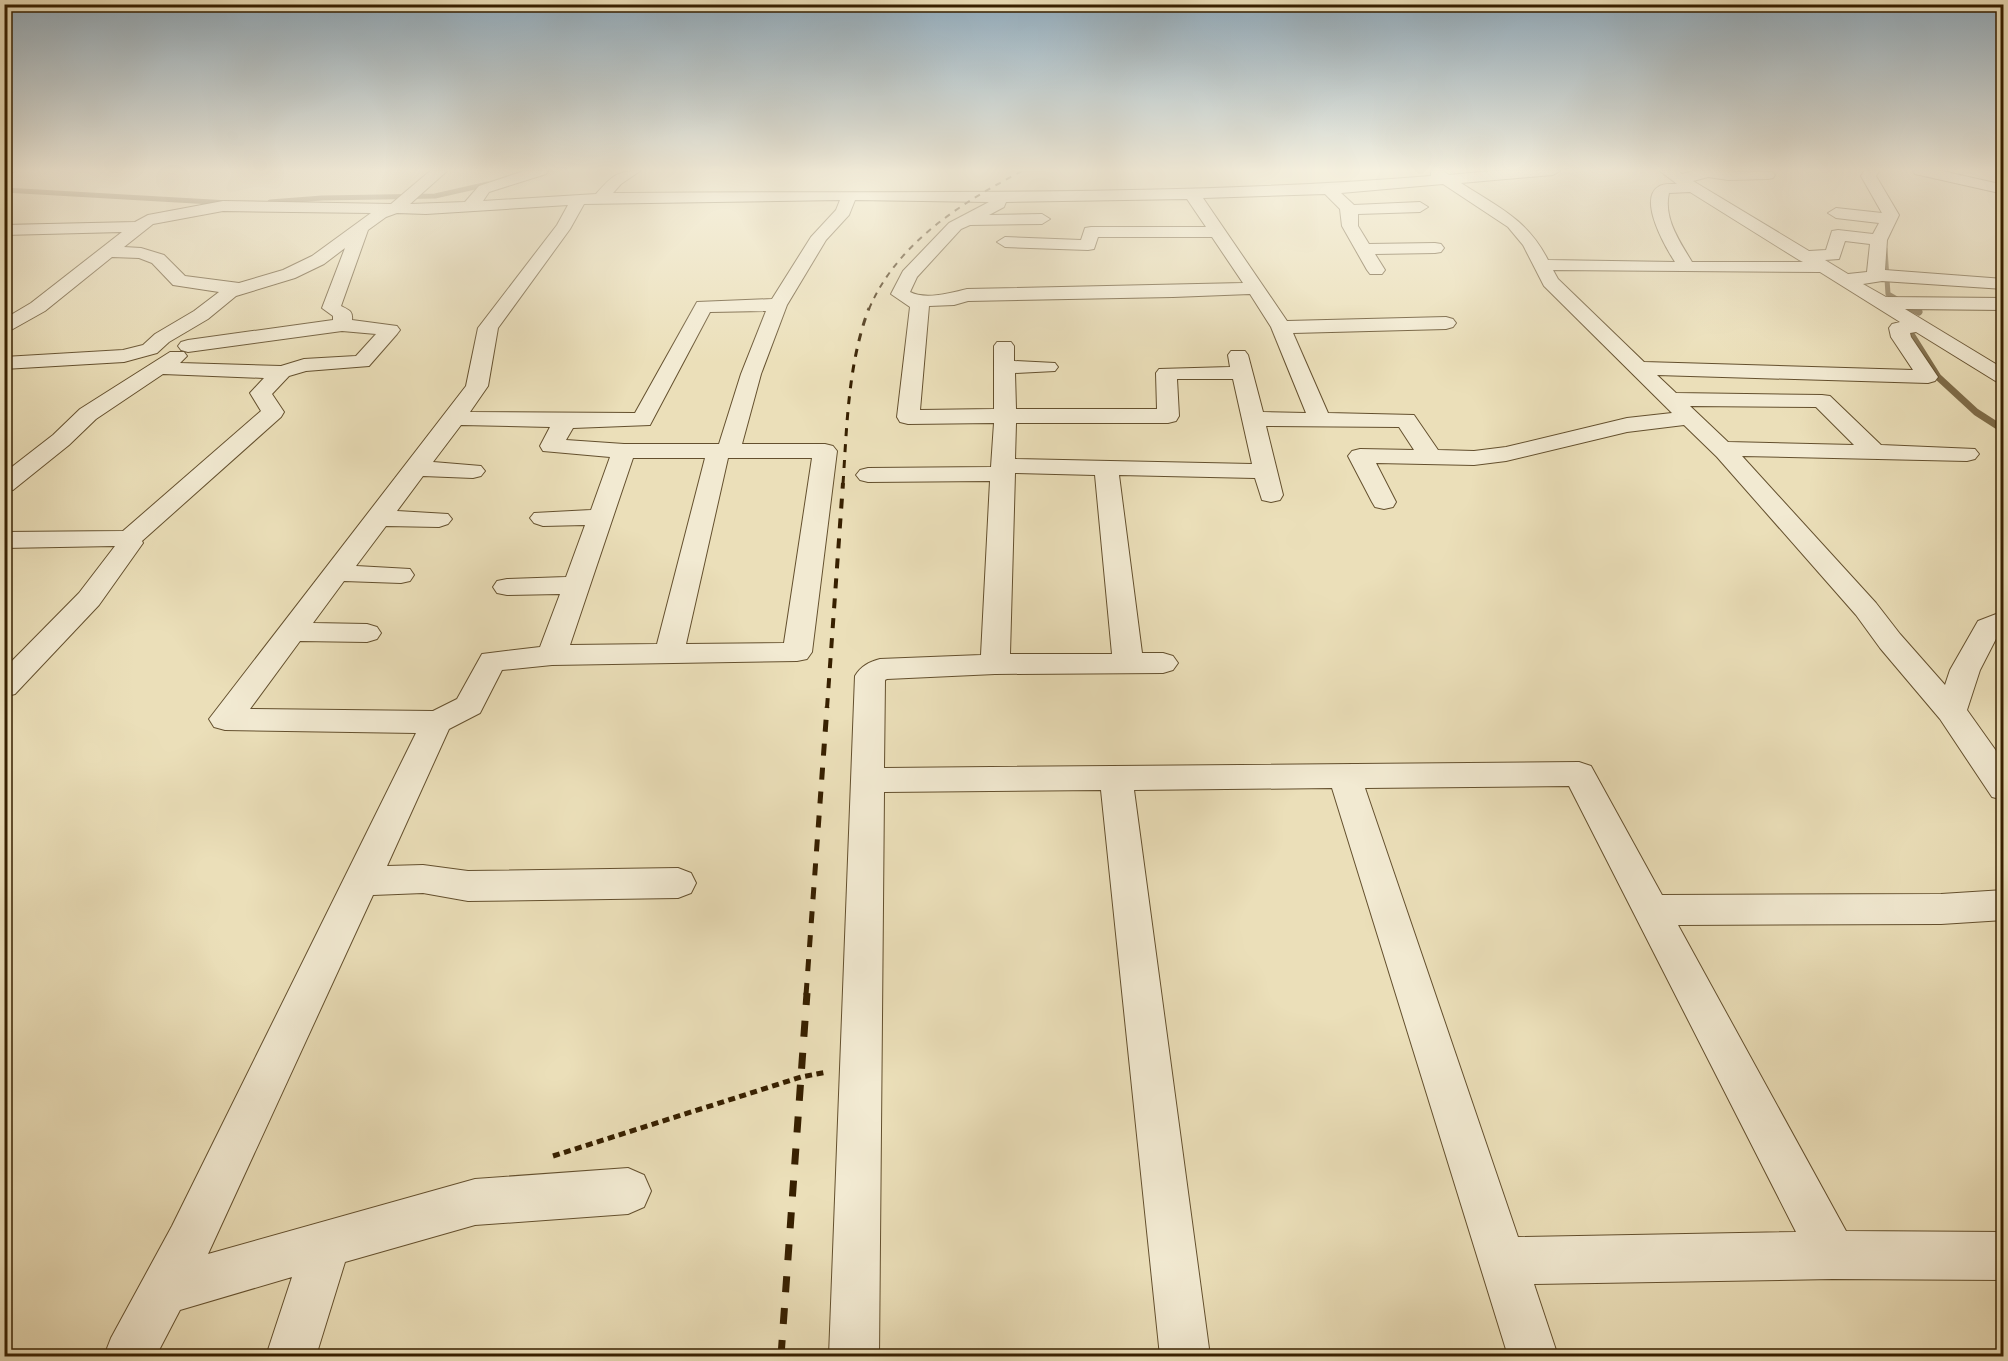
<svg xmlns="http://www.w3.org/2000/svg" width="2008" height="1361" viewBox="0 0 2008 1361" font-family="'Libre Caslon Text',serif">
	<rect width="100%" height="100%" fill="#ebdfb9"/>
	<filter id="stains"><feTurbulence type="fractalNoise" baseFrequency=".00333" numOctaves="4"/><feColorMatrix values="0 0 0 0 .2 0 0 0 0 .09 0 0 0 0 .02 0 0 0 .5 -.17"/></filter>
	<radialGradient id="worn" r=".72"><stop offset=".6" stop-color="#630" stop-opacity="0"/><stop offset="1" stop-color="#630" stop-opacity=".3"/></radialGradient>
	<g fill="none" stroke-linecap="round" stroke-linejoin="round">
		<path stroke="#7e6c49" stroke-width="5" d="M4,190L229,203
			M270,202L322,198L435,196L488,184
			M1885,249L1888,294L1914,309"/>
		<path stroke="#7e6c49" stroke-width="7" d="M1911,308L1919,312
			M1911,334L1938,377L1976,412L2004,430"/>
		<defs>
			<path id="minor" d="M430,171H447L410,204L465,202L479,186L524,171H548L546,174L489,192L483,201L596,194C612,176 616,171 640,171L621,184L613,193C886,190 1159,198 1431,176V171H1443L1449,175L1492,171H1560L1553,175L1461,183C1498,207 1527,219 1548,260L1675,262C1666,248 1638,200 1658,187C1663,183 1671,184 1677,184L1660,171H1678L1682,174L1694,171L1773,172L1775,175L1773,178L1768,179L1728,180L1708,177L1693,181L1809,251L1826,250L1832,231L1838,230L1873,234L1879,223L1836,218L1828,213L1836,208L1882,213L1861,176L1864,171H1879L1876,176L1899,215L1887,240L1885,270L2004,279V289L1882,281L1863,284L1886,297L2004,298V310L1905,309L2004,369V384L1997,382L1916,332L1910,333L1911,337L1938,377L1935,381L1928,383L1657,375L1676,393L1822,395L1830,396L1881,445L1975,449L1979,454L1975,459L1967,461L1742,456L1876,603L1900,634L1945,685L1950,670L1978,621L2004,611V631L1999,633L1980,670L1967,710L2004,762V800L1992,797L1940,719L1880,648L1856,615L1717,457L1684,425L1627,432L1506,461L1474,465L1376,463L1396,502L1393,507L1384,509L1375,507L1372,502L1348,456L1352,451L1360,449L1414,450L1399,427L1266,426L1283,495L1280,500L1271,502L1262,500L1255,478L1119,475L1142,653H1163L1173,656L1178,663L1173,670L1163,673L995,674L887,679L885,680L884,768L1579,762L1591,766L1662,895L1941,894L2004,890V920L1941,924L1678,925L1846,1231L2004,1232V1280L1833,1279L1534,1284L1558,1356H1508L1332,788L1134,790L1210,1356H1160L1101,790L884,792L879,1356H829L855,676C861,666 869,662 880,659L981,655L990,481L868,482L860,480L856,475L860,470L868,468L991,467L994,423L908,424L900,422L897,417L910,307L891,294L903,271L949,223L989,202L855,200L849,215L826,240L787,305L761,374L742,444H825L833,446L837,451L812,652L807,659L797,661L552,665L502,670L480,713L449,729L387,866L423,865L468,871L678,868L691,873L696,883L691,893L678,898L468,901L423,893L373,895L208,1254L475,1179L628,1168L644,1175L651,1191L644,1207L628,1214L475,1225L345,1262L316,1356H266L292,1277L180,1310L156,1356H104L111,1338L172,1226L416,733L225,730L214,727L209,719L466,386L478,328L557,225L568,205L426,214L397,213L386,217L368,230L341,306C349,310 353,311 352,320L397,326L400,330L397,334L369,366L306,371L289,376L272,394L284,412L281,417L142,541L143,543L99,605L15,694L4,697V669L79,593L115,546L4,548V532L123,531L261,411L250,393L264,378L163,374L96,419L69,445L13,490L4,492V473L53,435L80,409L170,352H184L187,356L180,363L281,366L304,359L356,356L376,334L342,331L188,352L181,350L178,346L181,342L188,340L333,320V316L322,308L345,248L324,264L295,278L236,296L208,319L169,342L157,353L124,362L4,369V357L123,350L143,345L155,334L194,311L219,292L173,285L152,263L139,258L112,257L45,311L4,334V319L31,303L122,232L4,235V225L135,222L148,215L223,201L391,204ZM1443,184L1508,227L1523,245L1544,286L1672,413L1627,418L1506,447L1474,451L1438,450L1414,415L1328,413L1293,333L1446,329L1453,327L1456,323L1453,319L1446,317L1287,321L1203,198L1325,194L1340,209L1342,226L1367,270L1370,274H1382L1385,270L1375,254L1435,253L1441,252L1444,248L1441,244L1435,243L1369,244L1358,226V214L1420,212L1428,207L1420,202L1354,205L1341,193ZM1690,192L1799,260L1803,262H1692C1680,242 1663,218 1669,193ZM1187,199L1206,227H1091L1085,228L1081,240L1005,237L997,242L1005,247L1088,250L1094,249L1098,237H1212L1243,283L967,289C951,293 925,300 910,292L917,277L961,229L970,225L1042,224L1050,219L1042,214L989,215L1004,207L1006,202ZM840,200L836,210L811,237L772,299L697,302L635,413L470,412L488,386L498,328L570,229L584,204ZM223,211L371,213L312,256L283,270L239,283L185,276L164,255L141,248L124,247L153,224ZM1845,241L1870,244L1867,272L1848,274L1825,260L1839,259ZM1553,270L1820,272L1900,322L1892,324L1889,328L1891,337L1913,370L1644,362L1558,279ZM1250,294L1271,327L1306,413L1263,412L1248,355L1245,351H1231L1228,355L1230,367L1159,369L1156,373L1157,409H1016L1015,373L1055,371L1058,367L1055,363L1014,361V346L1011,342H997L994,346V409L920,410L929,306L954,305L968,301L1173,297ZM766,311L741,374L719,444H624L566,440L573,428L650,425L710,312ZM1177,379H1233L1252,464L1015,459L1016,423H1168L1176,421L1179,416ZM1690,406L1816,407L1854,445L1728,442ZM461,425L550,427L540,446L543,451L610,457L591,510L534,513L530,518L534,523L543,526L585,525L566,577L507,579L497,581L493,587L497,593L507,595L560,594L540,647L482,654L457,699L433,711L250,709L300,641L367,642L377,639L381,633L377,627L367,624L313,623L344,581L401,583L410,581L414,575L410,569L356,566L386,526L439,527L448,524L452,519L448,514L397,511L423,476L473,478L481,476L485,471L481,466L433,462ZM633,458H705L657,644L570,645ZM728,458H812L784,643L686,644ZM1015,473L1095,475L1112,654H1010ZM1569,786L1796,1232L1518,1237L1365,788Z
				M1913,171H1942L2004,185V194L1915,174Z"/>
			<path id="highway" d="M4,171H15L4,177Z"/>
		</defs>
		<use href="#minor" stroke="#64502e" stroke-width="2"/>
		<use href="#highway" stroke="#372000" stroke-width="2"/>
		<path stroke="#372000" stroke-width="5" stroke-dasharray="7 4.5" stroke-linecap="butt" d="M553,1156L801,1077L827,1072"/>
		<use href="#minor" fill="#f2ead2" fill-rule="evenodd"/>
		<use href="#highway" fill="#ebdfb9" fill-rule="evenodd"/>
		<path stroke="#372000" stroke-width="2" stroke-dasharray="6 6" stroke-linecap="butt" d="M869,309C897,243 961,203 1022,171"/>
		<path stroke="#372000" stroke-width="3" stroke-dasharray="8 8" stroke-linecap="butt" d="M843,484C847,424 848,364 869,308"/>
		<path stroke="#372000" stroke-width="4" stroke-dasharray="10 10" stroke-linecap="butt" d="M827,708L843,483"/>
		<path stroke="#372000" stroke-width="5" stroke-dasharray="12 12" stroke-linecap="butt" d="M806,995L827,707"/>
		<path stroke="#372000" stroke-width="7" stroke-dasharray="16 16" stroke-linecap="butt" d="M781,1356L807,993"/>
	</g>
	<linearGradient id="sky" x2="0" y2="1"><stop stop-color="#91abbc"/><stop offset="0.47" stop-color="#f6f1e0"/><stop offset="1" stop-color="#f6f1e0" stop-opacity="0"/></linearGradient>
	<rect width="2008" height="362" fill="url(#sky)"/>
	<rect width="2008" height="1361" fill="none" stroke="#ebdfb9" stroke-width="24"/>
	<rect x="6" y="6" width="1996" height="1349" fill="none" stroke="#372000" stroke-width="3"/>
	<rect x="12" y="12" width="1984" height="1337" fill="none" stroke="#372000" stroke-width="1.5"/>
	<rect width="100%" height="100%" filter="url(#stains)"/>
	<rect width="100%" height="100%" fill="url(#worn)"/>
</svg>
